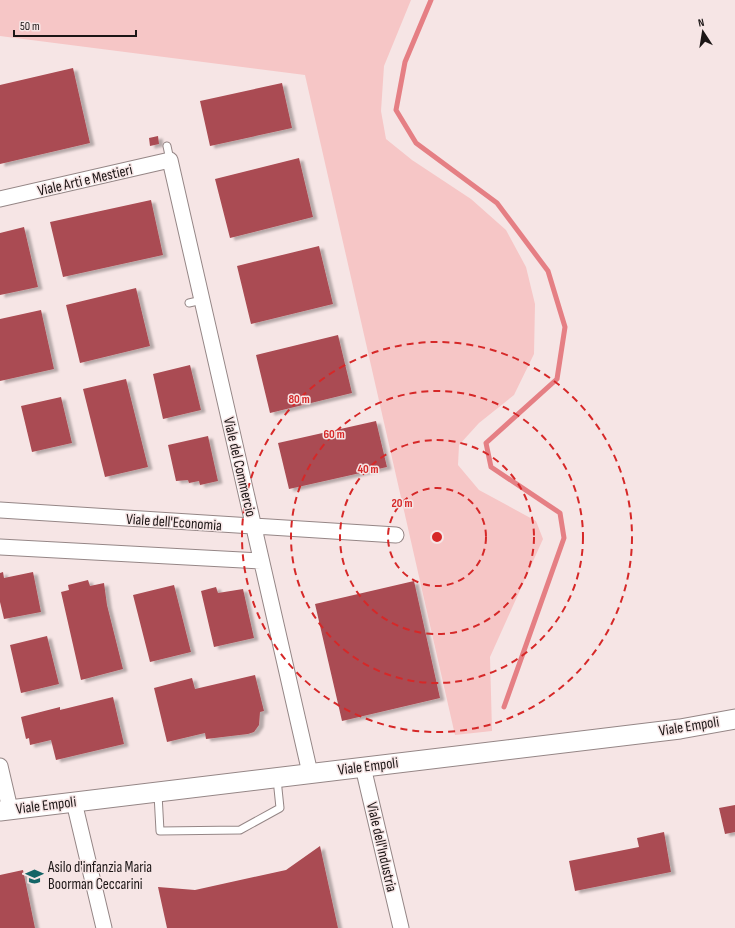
<svg xmlns="http://www.w3.org/2000/svg" width="735" height="928" viewBox="0 0 735 928" font-family="'Sofia Sans Condensed',sans-serif">
	<defs>
		<filter id="shadow"><feDropShadow dx="4.5" dy="2.5" stdDeviation="1" flood-color="#0004"/></filter>
	</defs>
	<rect width="100%" height="100%" fill="#f6e5e5"/>
	<path fill="#f6c6c6" d="M0,0H411L384,66L381,111L386,139L412,160L471,199L506,230L526,267L535,304L534,354L514,395L479,423L459,445L458,465L479,490L536,521L543,539L490,657L492,731L455,735L305,75L0,36Z"/>
	<g fill="none" stroke-linecap="round" stroke-linejoin="round">
		<path stroke="#e57f84" stroke-width="5" d="M431,0L405,62L396,110L416,143L497,203L548,271L565,327L557,379L486,443L491,467L560,513L564,538L504,707"/>
	</g>
	<path fill="#aa4b52" filter="url(#shadow)" d="M73,68L90,143L0,164V85Z
		M282,83L292,128L210,146L200,101Z
		M158,136L159,144L150,146L149,138Z
		M299,158L313,217L230,238L215,179Z
		M151,200L163,255L63,277L50,222Z
		M24,227L38,287L0,295V233Z
		M319,246L333,304L251,324L237,266Z
		M136,288L150,346L80,363L66,305Z
		M41,310L54,369L0,381V319Z
		M338,335L352,393L270,413L256,355Z
		M190,365L201,410L163,419L153,374Z
		M126,379L148,467L105,477L83,389Z
		M61,397L72,443L32,452L21,406Z
		M376,421L387,467L289,489L278,443Z
		M208,436L218,481L200,485L199,481L189,483L188,480L176,481L168,445Z
		M3,572L4,578L33,572L41,612L4,619L0,602V573Z
		M88,580L90,586L104,583L107,605L123,669L81,680L61,592L69,590L68,585Z
		M414,581L440,698L342,721L315,604Z
		M174,585L191,652L150,662L133,595Z
		M216,587L218,593L243,589L254,638L214,647L201,591Z
		M47,636L59,684L21,693L10,645Z
		M255,675L264,711L260,712L259,725L254,732L248,734L206,739L205,733L167,742L154,688L192,678L195,689Z
		M113,697L124,744L56,760L51,740L30,745L29,738L26,739L21,717L60,707V710Z
		M735,805V832L725,834L719,808Z
		M664,832L671,872L575,891L569,861L639,847L637,838Z
		M320,846L338,928H167L158,887L195,890L286,870Z
		M23,870L35,928H0V875Z"/>
	<g fill="none" stroke-linecap="round" stroke-linejoin="round">
		<defs>
			<path id="service" d="M167,146L170,160
				M189,303L202,300
				M158,794L160,831L240,830L280,808L277,779"/>
			<path id="minor" d="M0,199L170,160L310,773
				M0,510L396,535
				M0,547L261,561
				M0,766L10,809
				M363,767L401,928
				M74,802L104,928"/>
			<path id="tertiary" d="M0,811L680,729L735,719"/>
		</defs>
		<use href="#service" stroke="#958686" stroke-width="9"/>
		<use href="#minor" stroke="#958686" stroke-width="17"/>
		<use href="#tertiary" stroke="#958686" stroke-width="21"/>
		<use href="#service" stroke="#fff" stroke-width="7"/>
		<use href="#minor" stroke="#fff" stroke-width="15"/>
		<use href="#tertiary" stroke="#fff" stroke-width="19"/>
	</g>
	<g fill="none" stroke="#d62828" stroke-width="2" stroke-dasharray="7 5">
		<circle cx="437" cy="537" r="49"/>
		<circle cx="437" cy="537" r="97"/>
		<circle cx="437" cy="537" r="146"/>
		<circle cx="437" cy="537" r="195"/>
	</g>
	<defs>
		<symbol id="school-bare" viewBox="-9 -9 18 18"><path d="M0-5L7-2L0 1L-7-2ZM-4 1L0 2.5L4 1V4Q0 6-4 4Z" fill="#146466" stroke="#f6e5e5" stroke-width="2.5" paint-order="stroke"/></symbol>
	</defs>
	<g fill-rule="evenodd">
		<use href="#school-bare" x="22" y="864" width="25" height="25"/>
	</g>
	<g text-anchor="middle" stroke-width="3" stroke-linejoin="round" paint-order="stroke">
		<g font-size="15" fill="#1c1616" stroke="#f6e5e5">
			<text transform="translate(85 180) rotate(-13)" y="5">Viale Arti e Mestieri</text>
			<text transform="translate(240 467) rotate(77)" y="5">Viale del Commercio</text>
			<text transform="translate(174 522) rotate(4)" y="5">Viale dell'Economia</text>
			<text transform="translate(689 726) rotate(-9)" y="5">Viale Empoli</text>
			<text transform="translate(368 766) rotate(-7)" y="5">Viale Empoli</text>
			<text transform="translate(46 805) rotate(-7)" y="5">Viale Empoli</text>
			<text transform="translate(382 847) rotate(77)" y="5">Viale dell'Industria</text>
		</g>
		<g font-size="15" fill="#1c1616" stroke="#f6e5e5" text-anchor="start">
			<text x="48" y="872">Asilo d'infanzia Maria<tspan x="48" dy="17">Boorman Ceccarini</tspan></text>
		</g>
	</g>
	<circle cx="437" cy="537" r="6" fill="#d62828" stroke="#f6e5e5" stroke-width="2"/>
	<g font-size="12" text-anchor="middle" font-weight="bold" fill="#d62828" stroke="#f6e5e5" stroke-width="3" stroke-linejoin="round" paint-order="stroke">
		<text x="299" y="403">80 m</text>
		<text x="334" y="438">60 m</text>
		<text x="368" y="473">40 m</text>
		<text x="402" y="507">20 m</text>
	</g>
	<g transform="translate(703 32) rotate(348)" stroke="#f6e5e5" stroke-width="3" paint-order="stroke">
	<path d="M0-3L7 15L0 10L-7 15Z" fill="#1c1616"/>
	<text y="-6" font-size="11" font-weight="bold" text-anchor="middle" fill="#1c1616">N</text>
	</g>
	<path d="M14 30v6h122v-6" fill="none" stroke="#1c1616" stroke-width="2"/>
	<text x="20" y="30" font-size="12" fill="#1c1616" stroke="#f6e5e5" stroke-width="3" paint-order="stroke">50 m</text>
</svg>
